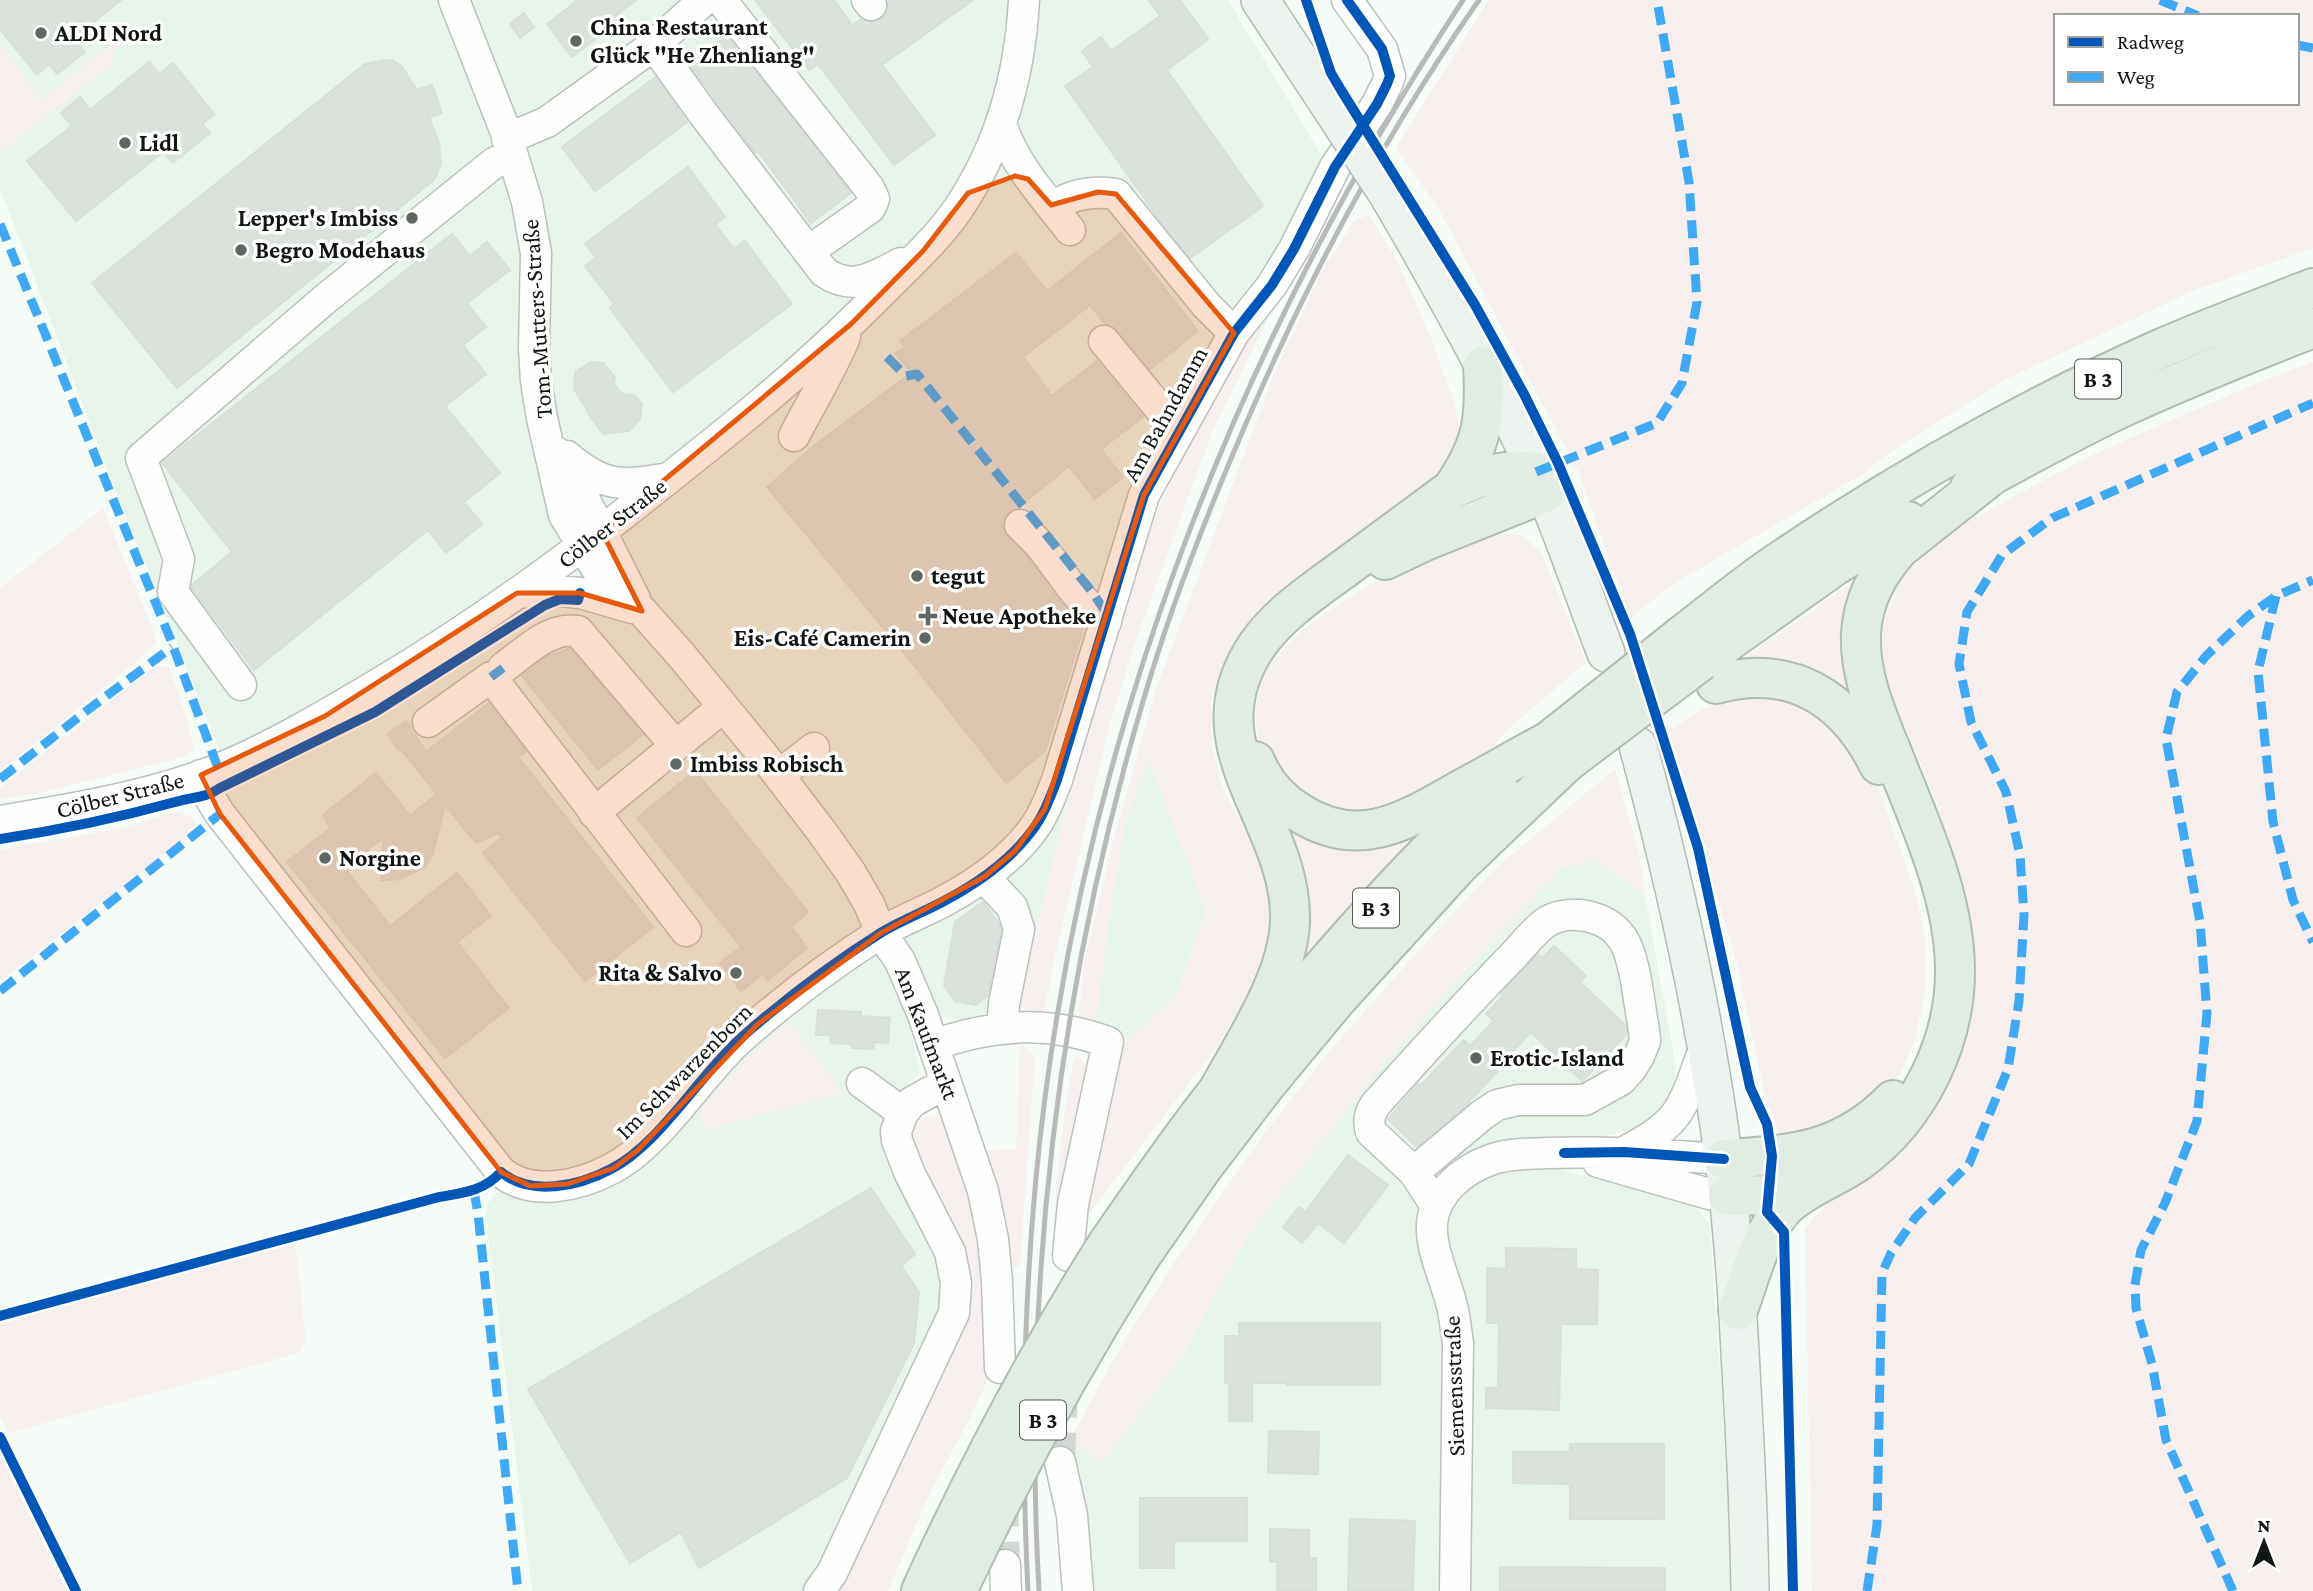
<svg xmlns="http://www.w3.org/2000/svg" width="2313" height="1591" viewBox="0 0 2313 1591" font-family="'Crimson Pro',serif">
	<rect width="100%" height="100%" fill="#f5fbf6"/>
	<path fill="#e7f4e9" d="M0,0H1228L1326,163L1285,239L1228,313L1132,493L1060,833L1027,970L1021,1014L964,1020L945,1017L909,1023L920,1073L898,1095L886,1112L883,1120L890,1147L938,1253L944,1285L942,1315L807,1591H532L486,1216L488,1203L499,1190L508,1169L228,807L222,755L119,499L0,188Z
		M1149,759L1206,911L1176,995L1127,1041L1096,1022L1109,921L1126,817Z
		M1595,860L1645,896L1676,1067L1672,1097L1637,1128L1606,1136L1560,1137L1554,1168L1680,1199L1697,1208L1710,1225L1727,1479L1731,1591H1091L1065,1451L1070,1440L1104,1461L1183,1354L1248,1235L1373,1076L1449,988L1561,868Z"/>
	<path fill="#f7efee" fill-rule="evenodd" d="M1489,0H2313V248L2195,290L2007,379L1892,451L1860,476L1673,584L1630,618L1579,473L1441,213L1396,147ZM2056,16H2297V103H2056Z
		M135,24L141,29L115,50L111,65L0,153V44L42,100Z
		M1369,215L1398,262L1431,338L1455,405L1461,439L1448,473L1257,618L1228,657L1211,697L1212,747L1223,789L1259,858L1268,890L1274,925L1266,961L1252,989L1216,1048L1088,1215L1081,1203L1119,1056L1127,1041L1176,995L1206,911L1149,760L1126,817L1109,921L1096,1022H1078L1084,964L1114,837L1156,689L1274,374L1323,269L1355,220Z
		M1279,297L1212,432L1135,643L1109,727L1052,969L1044,1016L1023,1008L1027,970C1074,776 1115,569 1215,394C1228,371 1240,346 1255,325C1262,315 1271,306 1279,297Z
		M2313,362V1591H1812L1805,1228L1829,1201L1890,1155L1971,1006L1976,963L1968,909L1936,801L1882,672V626L1900,580L1946,533L2087,457L2264,380Z
		M103,508L154,632L156,643L143,656L0,771V588Z
		M1495,534L1521,535L1541,552L1586,662L1506,731L1478,766L1446,790L1344,822L1267,768C1259,743 1251,716 1259,689C1275,629 1389,572 1443,550C1460,543 1478,539 1495,534Z
		M1870,570L1865,707L1731,667Z
		M163,666L170,669L188,724L194,748L187,756L39,793L0,799V788L154,667Z
		M1771,694L1821,712L1851,744L1878,787L1917,897L1925,940L1926,985L1916,1038L1900,1074L1875,1103L1850,1122L1782,1139L1766,1100L1737,964L1669,730L1701,710L1733,698Z
		M1615,769L1640,857L1645,896L1595,860L1561,868L1449,988L1373,1076L1248,1235L1183,1354L1103,1462L1070,1440L1117,1353L1173,1264L1263,1135L1333,1047L1419,950L1498,866Z
		M173,812L191,816L196,823L179,843L0,981V850L121,828Z
		M1275,815L1411,833L1416,838L1303,957Z
		M788,1022L844,1093L706,1130L698,1110L750,1056Z
		M1020,1043L1035,1056L1020,1267L1006,1263L982,1151L1016,1149Z
		M1075,1054L1089,1066L1063,1247L1053,1265C1054,1195 1061,1124 1075,1054Z
		M937,1116L955,1136L983,1240L992,1370L975,1408L928,1497L888,1591H831L964,1321L909,1139L913,1129L925,1117Z
		M295,1243L306,1339L299,1353L9,1433L0,1416V1322Z
		M0,1455L66,1591H0Z"/>
	<path fill="#dae2db" stroke="#d8ded9" stroke-width="2" d="M0,0H121L74,38L85,52L57,74L49,64L37,75L0,29Z
		M578,0H636L610,20L613,25L572,57L547,24Z
		M755,0H834L852,25L862,19L873,22L881,19L887,12L888,2L892,0H973L882,65L935,135L894,165L818,64L809,70Z
		M1149,0H1180L1208,39L1167,70L1263,206L1190,258L1164,226L1065,86L1093,67L1082,51L1101,37L1111,51L1160,16Z
		M524,13L534,27L520,38L510,24Z
		M727,36L851,193L811,223L758,151L755,153L689,64Z
		M385,60L394,61L402,67L417,90L432,85L442,113L429,118L439,143L440,153L441,164L434,180L177,388L92,283L365,64Z
		M149,62L159,74L173,63L214,114L202,124L210,133L173,163L163,152L76,221L27,161L72,126L61,113L80,97L90,110Z
		M656,77L687,122L595,191L562,147Z
		M688,167L725,217L715,224L734,249L745,241L792,304L673,392L610,308L614,304L585,266L596,258L585,244Z
		M1121,233L1198,331L1150,369L1117,330L1105,324L1090,305L1023,357L1052,396L1097,361L1143,417L1101,449L1123,477L1095,499L1069,466L1018,508L1008,512L1003,520V529L1007,537L1027,556L1061,603L1084,626L1045,751L1006,783L905,654L767,487L816,444L912,372L895,354L905,347L900,341L1016,253L1047,291Z
		M452,234L470,256L487,242L510,270L467,303L486,327L463,345L486,374L445,406L500,473L464,502L482,524L446,553L428,530L254,670L192,588V585L232,552L162,463Z
		M591,362L603,363L615,377L614,384L622,394L635,396L642,404L640,419L629,431L603,434L587,412V409L574,389L575,372Z
		M570,648L643,734L598,770L522,676L547,657Z
		M489,703L526,751L518,757L653,927L585,981L483,853L502,838L499,833L476,843L445,805L433,854L425,867L402,878L392,880H381L384,837L345,868L390,926L457,873L491,916L457,942L509,1008L445,1058L287,862L331,828L323,815L376,773L410,816L437,794L400,748L398,750L388,734L406,721L426,752Z
		M695,771L808,912L791,926L807,948L768,980L763,974L741,991L720,963L741,947L637,818Z
		M983,902L999,924L1001,930L988,996L976,1005L955,1001L944,985L955,922Z
		M1554,946L1586,976L1580,982L1625,1025L1627,1034L1582,1081L1531,1032L1495,1070L1497,1072L1462,1109L1417,1147L1388,1119L1418,1084L1420,1086L1464,1040L1470,1046L1494,1021L1486,1014L1503,996L1501,994L1538,954L1542,958Z
		M818,1010L861,1012V1016L890,1018L888,1043L874,1042V1049L852,1048V1044L831,1043V1035H816Z
		M1348,1155L1388,1185L1344,1243L1318,1223L1302,1243L1283,1227L1299,1207L1305,1212Z
		M871,1188L915,1254L901,1266L919,1292L914,1343L847,1478L699,1568L681,1532L630,1563L528,1389Z
		M1506,1248L1576,1249V1269L1598,1270L1597,1324H1561L1559,1410L1486,1408V1388H1498L1499,1323H1487V1268L1506,1269Z
		M1239,1323H1380V1385H1287V1383H1252V1421H1229V1383H1225V1336H1239Z
		M1269,1431L1319,1432L1318,1474L1268,1473Z
		M1570,1444H1664V1519H1570V1484L1513,1483V1452H1570Z
		M1140,1498H1247V1541H1174V1568H1140Z
		M1350,1519L1415,1521L1413,1591H1348Z
		M1270,1529L1309,1530V1558H1316V1591H1277V1562H1270Z
		M1500,1567L1665,1568V1591H1500Z"/>
	<g fill="none" stroke-linecap="round" stroke-linejoin="round">
		<path stroke="#d3d8d4" stroke-width="30" stroke-dasharray="30 15" stroke-linecap="butt" d="M1060,1462L1063,1388
			M1003,1497L1005,1565"/>
		<defs>
			<path id="minor" d="M454,0L505,130L527,202L536,253L534,349L536,381L542,418L564,515L601,576L642,611L682,656L763,755L822,832L851,873L869,904L881,933L900,961L923,1015L983,1191L993,1239L997,1281L1000,1368
				M721,0L869,188L874,199L870,208L809,251
				M867,0L871,5
				M654,45L702,112L824,272C853,292 873,277 901,263
				M1001,124C1015,166 1043,195 1070,230
				M507,139L547,122L654,45L704,0
				M1053,208C1071,193 1094,191 1116,194L1206,305L1234,333
				M1104,341L1179,432
				M794,436C811,403 831,371 845,337
				M556,452L576,482L635,599
				M567,456C604,488 622,486 669,478
				M1020,525L1040,545L1075,592L1106,622
				M517,593L552,590L580,593L632,608
				M503,668C525,652 550,626 578,631L675,745
				M241,685L173,592L179,559L141,458L324,300L494,163L512,154
				M428,722L491,677L686,931
				M201,775L209,796L220,814L501,1172C531,1197 579,1186 611,1169C660,1144 699,1075 742,1037C785,999 833,963 882,932C902,920 924,912 944,901C976,884 1009,861 1031,832C1043,817 1050,798 1057,780L1144,495L1234,333L1272,285L1294,249L1335,167L1377,104L1387,84L1390,76L1382,49L1347,0
				M779,775L814,748
				M594,813L723,707
				M0,821C68,810 138,798 203,775C262,753 321,718 375,686C479,624 576,553 669,478C718,439 767,400 813,358C842,332 870,304 898,276C919,255 941,234 958,209C1000,147 1020,74 1024,0
				M984,877L1012,907L1019,929L1004,1004L1002,1029
				M933,1045C995,1024 1047,1020 1108,1042L1073,1204L1068,1256
				M862,1083L903,1113
				M1624,1152C1644,1141 1668,1129 1680,1108C1691,1090 1697,1066 1705,1047
				M1598,1162L1709,1194L1728,1196
				M1414,1172L1371,1132C1368,1122 1369,1115 1375,1105C1419,1056 1463,1007 1510,959C1520,949 1536,928 1548,921C1572,908 1610,916 1624,941C1636,962 1639,1005 1644,1030L1645,1041L1639,1056L1631,1069L1621,1080L1585,1100H1518L1497,1105L1482,1115L1414,1172L1436,1206
				M1060,1462L1072,1515L1078,1591
				M1005,1565L1006,1591
				M819,1591L832,1573L954,1313L956,1283L950,1252L910,1174L897,1141L896,1131L903,1113L912,1102L946,1083
				M1455,1591L1458,1343C1456,1331 1455,1318 1452,1306C1446,1280 1430,1250 1432,1223C1435,1192 1463,1170 1490,1160C1507,1153 1530,1154 1548,1153C1607,1151 1665,1155 1724,1159"/>
			<path id="major" d="M1260,0L1326,100
				M1415,241C1458,317 1501,394 1537,473C1563,532 1583,593 1606,653
				M1638,746C1675,882 1706,1021 1724,1162C1734,1237 1738,1313 1742,1389C1746,1457 1749,1524 1750,1591"/>
			<path id="highway" d="M1970,487C2020,460 2070,432 2121,408C2184,379 2249,353 2313,328
				M1452,489C1480,476 1505,468 1536,472
				M1385,560L1425,541L1545,493
				M1681,636C1715,610 1748,582 1783,559C1902,479 2029,407 2160,349C2210,327 2262,308 2313,288
				M1701,661L1836,565L1908,521
				M1716,684C1791,663 1846,698 1879,765
				M1255,761C1264,783 1280,801 1300,813C1360,851 1407,820 1460,790C1490,774 1519,757 1549,741
				M1218,1091C1245,1041 1288,978 1290,921C1293,821 1187,746 1258,644C1280,613 1315,590 1345,568C1381,541 1417,515 1452,489C1483,444 1486,419 1483,366
				M1724,1159C1793,1155 1842,1152 1893,1100
				M1728,1196L1767,1195L1811,1186
				M1108,1243C1144,1191 1179,1140 1217,1092C1245,1057 1275,1024 1303,990C1364,919 1427,848 1498,786
				M1141,1256L1203,1167L1268,1082L1337,999L1459,865L1567,762
				M1738,1310C1751,1275 1760,1232 1787,1205C1808,1186 1837,1177 1859,1161C1919,1117 1956,1042 1955,968C1954,893 1918,819 1891,750C1876,713 1859,674 1861,633C1863,600 1878,572 1900,548L1991,476
				M921,1591L932,1567"/>
		</defs>
		<use href="#minor" stroke="#bbc1bc" stroke-width="33"/>
		<use href="#major" stroke="#afbdb2" stroke-width="40"/>
		<use href="#highway" stroke="#afbdb2" stroke-width="42"/>
		<use href="#minor" stroke="#fefefe" stroke-width="30"/>
		<use href="#major" stroke="#ecf3ee" stroke-width="37"/>
		<use href="#highway" stroke="#e1ede3" stroke-width="38"/>
		<path stroke="#b8b9b8" stroke-width="5" d="M1028,1591C1021,1453 1023,1315 1036,1178C1076,756 1231,352 1463,0
			M1039,1591C1022,1290 1058,987 1144,698C1173,598 1212,501 1254,405C1316,264 1390,127 1479,0"/>
		<defs>
			<path id="major-bridge" d="M1326,100L1387,193L1415,241"/>
			<path id="highway-bridge" d="M1549,741L1681,636
				M1567,762L1701,661
				M932,1567C985,1454 1041,1348 1108,1243
				M957,1591C1012,1475 1073,1364 1141,1256"/>
		</defs>
		<use href="#major-bridge" stroke="#afbdb2" stroke-width="40" stroke-linecap="butt"/>
		<use href="#highway-bridge" stroke="#afbdb2" stroke-width="42" stroke-linecap="butt"/>
		<use href="#major-bridge" stroke="#ecf3ee" stroke-width="37"/>
		<use href="#highway-bridge" stroke="#e1ede3" stroke-width="38"/>
		<path stroke="#3fa9f5" stroke-width="9" stroke-dasharray="18 9" stroke-linecap="butt" d="M2160,0L2198,16
			M2297,45L2313,48
			M0,224L170,638L218,768
			M887,357L906,376L917,374L1093,593L1108,616
			M1536,472L1657,423L1682,383L1697,302L1689,182L1658,6L1659,0
			M2276,596L2258,671L2273,822L2293,900L2313,942
			M491,677L503,668
			M0,779L89,709L172,647
			M0,991L220,814
			M474,1191L478,1214L518,1591
			M1867,1591L1877,1525L1882,1273L1891,1253L1915,1218L1969,1164L2008,1069L2019,1001L2024,915L2020,855L2006,792L1971,722L1959,664L1967,612L2002,555L2052,518L2313,403
			M2233,1591L2166,1440L2152,1364L2136,1308L2135,1285L2141,1250L2165,1203L2197,1121L2207,1013L2200,922L2166,739L2177,692L2206,656L2248,616L2276,596L2313,580"/>
		<defs>
			<path id="cycleway" d="M1306,0L1331,73L1341,90L1475,305L1524,394L1558,463L1630,634L1698,848L1750,1087L1767,1124L1772,1156L1767,1212L1784,1232L1793,1591
				M0,839C59,830 117,818 175,802C191,797 206,798 220,788L375,712L545,605L560,599L578,600L580,593
				M1564,1153L1624,1152L1724,1159
				M501,1172C531,1197 579,1186 611,1169C660,1144 699,1075 742,1037C785,999 833,963 882,932C902,920 924,912 944,901C976,884 1009,861 1031,832C1043,817 1050,798 1057,780L1144,495L1234,333L1272,285L1294,249L1335,167L1377,104L1387,84L1390,76L1382,49L1347,0
				M0,1316L439,1197C463,1193 484,1191 501,1172
				M0,1437L76,1591"/>
		</defs>
		<use href="#cycleway" stroke="#fff" stroke-width="15"/>
		<use href="#cycleway" stroke="#0057b8" stroke-width="10"/>
	</g>
	<path fill="#e8590c" fill-opacity="0.2" stroke="#e8590c" stroke-width="5" stroke-linejoin="round" d="M1015,176L1028,179L1051,205L1098,192L1116,194L1234,333L1144,495L1045,809L1015,851L984,877L881,933L758,1024L638,1150L614,1168L568,1184L530,1186L501,1172L220,814L201,775L325,716L517,593H580L642,611L602,532L851,324L923,251L968,193Z"/>
	<g fill="#606661" stroke="#fff" stroke-width="2.5">
		<circle cx="41" cy="33" r="7"/>
		<circle cx="576" cy="41" r="7"/>
		<circle cx="125" cy="143" r="7"/>
		<circle cx="412" cy="218" r="7"/>
		<circle cx="241" cy="250" r="7"/>
		<circle cx="917" cy="576" r="7"/>
		<path d="M924.5 605.5h7v7h7v7h-7v7h-7v-7h-7v-7h7z"/>
		<circle cx="925" cy="638" r="7"/>
		<circle cx="676" cy="764" r="7"/>
		<circle cx="325" cy="858" r="7"/>
		<circle cx="736" cy="973" r="7"/>
		<circle cx="1476" cy="1058" r="7"/>
	</g>
	<g text-anchor="middle" stroke-width="7" stroke-linejoin="round" paint-order="stroke">
		<g fill="#fff" stroke="#585b58" stroke-width="2">
			<rect x="2075" y="359.5" width="46" height="39" rx="5"/>
			<rect x="1353" y="888.5" width="46" height="39" rx="5"/>
			<rect x="1020" y="1400.5" width="46" height="39" rx="5"/>
		</g>
		<g font-size="23" font-weight="bold" fill="#101511">
			<text x="2098" y="387">B 3</text>
			<text x="1376" y="916">B 3</text>
			<text x="1043" y="1428">B 3</text>
		</g>
		<g font-size="24" font-weight="bold" fill="#101511" stroke="#fff" text-anchor="start">
			<text x="590" y="35">China Restaurant<tspan x="590" dy="28">Glück "He Zhenliang"</tspan></text>
			<text x="55" y="41">ALDI Nord</text>
			<text x="139" y="151">Lidl</text>
			<text x="398" y="226" text-anchor="end">Lepper's Imbiss</text>
			<text x="255" y="258">Begro Modehaus</text>
			<text x="931" y="584">tegut</text>
			<text x="942" y="624">Neue Apotheke</text>
			<text x="911" y="646" text-anchor="end">Eis-Café Camerin</text>
			<text x="690" y="772">Imbiss Robisch</text>
			<text x="339" y="866">Norgine</text>
			<text x="722" y="981" text-anchor="end">Rita &amp; Salvo</text>
			<text x="1490" y="1066">Erotic-Island</text>
		</g>
		<g font-size="24" fill="#101511" stroke="#fff">
			<text transform="translate(537 319) rotate(-94)" y="8">Tom-Mutters-Straße</text>
			<text transform="translate(1165 414) rotate(-61)" y="8">Am Bahndamm</text>
			<text transform="translate(612 523) rotate(-38)" y="8">Cölber Straße</text>
			<text transform="translate(120 795) rotate(-14)" y="8">Cölber Straße</text>
			<text transform="translate(927 1033) rotate(69)" y="8">Am Kaufmarkt</text>
			<text transform="translate(684 1071) rotate(-45)" y="8">Im Schwarzenborn</text>
			<text transform="translate(1454 1386) rotate(-92)" y="8">Siemensstraße</text>
		</g>
	</g>
	<rect x="2054" y="14" width="245" height="91" fill="#ffffff" stroke="#9fa1a0" stroke-width="2"/>
	<rect x="2068" y="37" width="35" height="10" fill="#0057b8" stroke="#9fa1a0" stroke-width="2"/>
	<text x="2117" y="49" font-size="21" fill="#101511">Radweg</text>
	<rect x="2068" y="72" width="35" height="10" fill="#3fa9f5" stroke="#9fa1a0" stroke-width="2"/>
	<text x="2117" y="84" font-size="21" fill="#101511">Weg</text>
	<g transform="translate(2264 1542)" stroke="#ffffff" stroke-width="5" paint-order="stroke">
	<path d="M0-5L12 26L0 18L-12 26Z" fill="#101511"/>
	<text y="-10" font-size="19" font-weight="bold" text-anchor="middle" fill="#101511">N</text>
	</g>
</svg>
